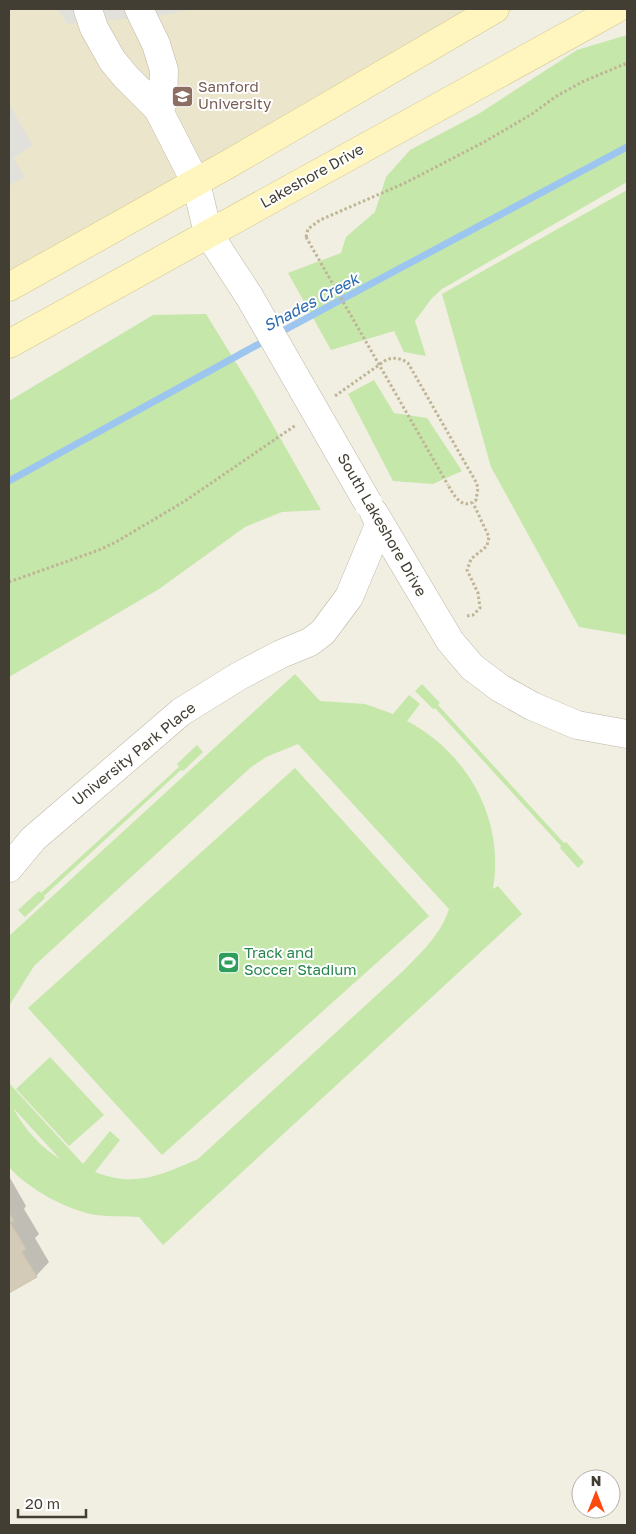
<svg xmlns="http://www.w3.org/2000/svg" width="636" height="1534" viewBox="0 0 636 1534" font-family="'Golos Text',sans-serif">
	<rect width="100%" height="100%" fill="#f1eee2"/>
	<path fill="#ebe5cc" d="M9,9H515L9,287Z"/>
	<path fill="#c5e7aa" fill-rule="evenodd" d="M627,35V182L442,289L432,298L415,321L426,356L404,352L394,331L331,350L288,273L341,253L346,237L375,212L386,177L410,150L480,113L577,50Z
		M627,190V635L579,627L491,467L442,294Z
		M206,314L254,392L321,510L282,512L245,527L159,589L9,677V401L153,315Z
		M374,380L394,413L427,418L462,471L433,484L393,481L348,394Z
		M295,674L320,701L365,704L393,714L409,695L420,704L407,721C468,753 505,820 493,889L498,886L522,914L163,1245L139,1217C125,1216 110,1217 96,1215C67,1210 28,1189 9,1167V1083L83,1164L110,1131L120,1140L95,1172C135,1188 161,1175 198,1159L403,971C422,952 441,934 449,909L298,744L266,757L250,768L34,966L9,1006V936ZM14,1110H15L60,1159C40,1147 26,1130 14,1110Z
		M422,684L440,703L438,705L564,843L566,842L584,862L578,868L560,848L561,846L435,708L433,709L415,691Z
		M197,745L203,752L183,771L181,770L44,896L45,898L25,917L18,910L39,891L41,893L179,767L177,764Z
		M295,768L429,916L162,1155L28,1008Z
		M50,1057L104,1115L69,1146L16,1089Z"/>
	<path fill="#e2e0db" d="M58,9H189L165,15L67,24Z
		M9,104L33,146L13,158L25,177L9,185Z"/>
	<path fill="#0003" d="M9,1176L26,1206L24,1209L39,1234L35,1238L49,1262L36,1276L9,1292Z"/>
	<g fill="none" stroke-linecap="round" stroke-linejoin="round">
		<path stroke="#9cc6f0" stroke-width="7" d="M277,334L627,147
			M9,481L268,339"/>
	</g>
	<path fill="#d3cbb8" stroke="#cec4ab" d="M9,1212L14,1221L10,1222L26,1249L22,1252L37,1277L9,1293Z"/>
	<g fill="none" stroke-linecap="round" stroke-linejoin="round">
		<defs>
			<path id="street" d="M139,9L156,44L164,70L163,102L158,109
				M88,10L94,28L112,60L126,77L158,109L196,183L208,233L249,296
				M374,513L450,641L472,667L500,688L532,706L577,725L627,734
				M9,868L33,839L181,712L239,676L281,654L310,642L323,632L349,597L380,523"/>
			<path id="secondary" d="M9,287L232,162L495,9
				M9,344L616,9"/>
		</defs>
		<use href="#street" stroke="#bdb7a5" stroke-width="29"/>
		<use href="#secondary" stroke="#d3c791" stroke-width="29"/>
		<path stroke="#bfb496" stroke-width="3" stroke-dasharray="2.5 2.5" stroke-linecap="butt" d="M306,237L308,229L320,220L407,182L486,141L532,114L555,97L582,82L627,63
			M335,396L386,360C393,357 401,358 408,363L476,482L478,488L476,500C463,511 454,496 448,485
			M9,582L99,550L116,542L185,501L296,425
			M467,616L473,615L480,608L478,593L467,570L471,559L487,546L489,537L473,503"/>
		<use href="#street" stroke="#fff" stroke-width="28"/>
		<use href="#secondary" stroke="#fff6bf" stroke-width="28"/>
		<defs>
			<path id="street-bridge" d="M249,296L368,503"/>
		</defs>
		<use href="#street-bridge" stroke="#bdb7a5" stroke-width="29" stroke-linecap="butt"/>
		<path stroke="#bfb496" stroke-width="3" stroke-dasharray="2.5 2.5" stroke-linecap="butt" d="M306,237L448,485"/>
		<use href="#street-bridge" stroke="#fff" stroke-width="28"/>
	</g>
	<defs>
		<symbol id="university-square" viewBox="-11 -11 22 22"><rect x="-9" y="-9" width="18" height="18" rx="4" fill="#8d6e63" stroke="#fff"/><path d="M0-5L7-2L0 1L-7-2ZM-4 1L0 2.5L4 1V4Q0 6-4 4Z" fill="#fff"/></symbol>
		<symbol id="stadium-square" viewBox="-11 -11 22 22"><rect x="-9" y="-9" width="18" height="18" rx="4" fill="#2e9e5b" stroke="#fff"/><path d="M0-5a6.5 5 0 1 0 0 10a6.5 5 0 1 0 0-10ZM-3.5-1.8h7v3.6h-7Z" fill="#fff"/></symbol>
	</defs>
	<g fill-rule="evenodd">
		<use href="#university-square" x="170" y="84" width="25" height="25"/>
		<use href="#stadium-square" x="216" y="950" width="25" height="25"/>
	</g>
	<g text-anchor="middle" stroke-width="4" stroke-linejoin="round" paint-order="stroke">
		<g font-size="15" fill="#785e54" stroke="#fff" text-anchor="start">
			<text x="198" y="92">Samford<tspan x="198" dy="17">University</tspan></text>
		</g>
		<g font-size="15" fill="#433e33" stroke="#fff">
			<text transform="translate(312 176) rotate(-29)" y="5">Lakeshore Drive</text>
			<text transform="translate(382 525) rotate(60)" y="5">South Lakeshore Drive</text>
			<text transform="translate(134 754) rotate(-39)" y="5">University Park Place</text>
		</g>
		<g font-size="15" fill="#27864d" stroke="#fff" text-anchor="start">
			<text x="244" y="958">Track and<tspan x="244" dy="17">Soccer Stadium</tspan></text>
		</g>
		<g font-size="16" font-style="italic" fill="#2c6baf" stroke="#fff">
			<text transform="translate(311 302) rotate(-28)" y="6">Shades Creek</text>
		</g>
	</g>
	<rect width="636" height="1534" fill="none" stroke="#433e33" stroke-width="20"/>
	<g transform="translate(596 1494)"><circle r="24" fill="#ffffff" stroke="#b4b2ad"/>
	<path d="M0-4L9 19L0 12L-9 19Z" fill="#fc4a0f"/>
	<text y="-8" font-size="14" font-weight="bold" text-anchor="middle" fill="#433e33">N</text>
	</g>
	<path d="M18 1509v8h68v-8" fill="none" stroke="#433e33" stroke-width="2.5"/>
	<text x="25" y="1509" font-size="15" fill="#433e33" stroke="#ffffff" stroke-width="4" paint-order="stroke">20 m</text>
</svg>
